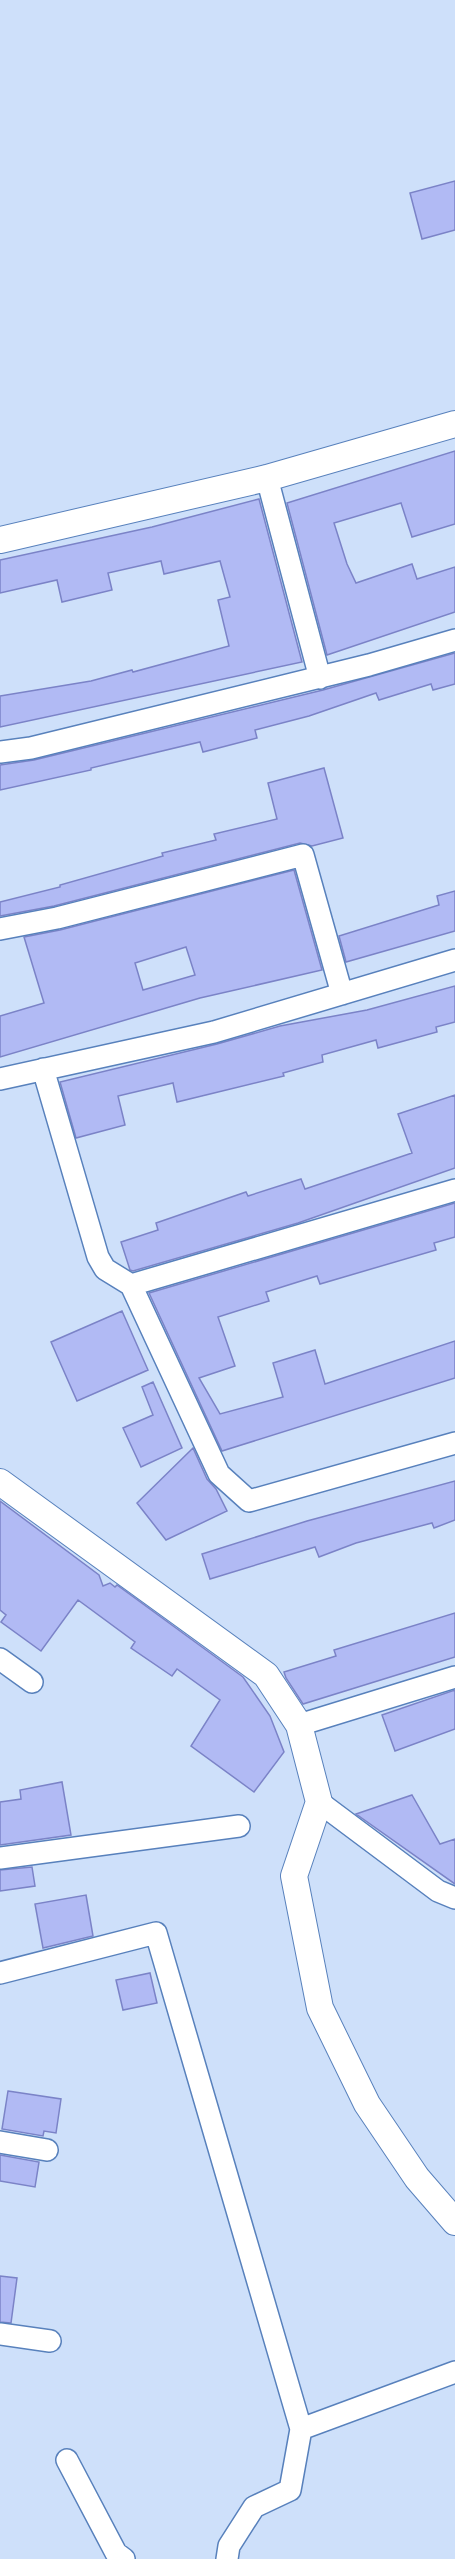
<svg xmlns="http://www.w3.org/2000/svg" width="455" height="2559" viewBox="0 0 455 2559" font-family="'Sofia Sans Condensed',sans-serif">
	<rect width="100%" height="100%" fill="#cee0fa"/>
	<path fill="#b1baf4" stroke="#7b83c7" stroke-width="1.5" fill-rule="evenodd" d="M455,181V230L422,239L410,193Z
		M455,451V524L412,537L401,503L334,523L347,564L356,583L412,564L417,579L455,567V612L327,655L287,503Z
		M259,499L302,662L0,727V696L91,681L132,670L133,672L229,646L218,600L230,597L220,561L164,574L161,561L108,573L112,590L62,602L57,580L0,593V560L152,527Z
		M455,653V684L433,690L431,684L379,700L376,693L309,716L255,730L257,738L203,752L200,742L91,768V770L0,790V765L34,760L323,690Z
		M324,768L343,838L312,846L300,843L54,906L0,916V902L60,887V885L163,856L162,853L216,840L214,834L277,819L268,783Z
		M294,870L322,970L200,998L0,1057V1016L44,1003L24,937L60,930ZM186,947L195,975L143,990L135,963Z
		M455,891V931L346,962L339,936L439,905L437,896Z
		M455,986V1022L436,1027L437,1032L378,1048L376,1040L322,1055L323,1062L283,1073L284,1076L177,1102L173,1083L118,1096L125,1125L76,1138L60,1082L217,1044L280,1026L367,1010Z
		M455,1095V1168L298,1223L133,1271L130,1270L121,1242L158,1230L156,1223L246,1192L248,1196L301,1179L305,1189L412,1153L398,1114Z
		M455,1203V1237L434,1243L436,1250L320,1284L317,1276L266,1292L269,1301L218,1317L235,1366L199,1378L220,1414L283,1397L273,1363L315,1350L325,1384L455,1341V1378L222,1451L149,1293Z
		M122,1311L148,1370L77,1401L51,1342Z
		M153,1382L182,1448L141,1467L123,1428L153,1415L142,1387Z
		M193,1448L207,1479L216,1489L227,1511L166,1540L137,1503Z
		M455,1481V1520L434,1528L432,1523L356,1543L319,1557L315,1547L210,1579L202,1554L307,1521Z
		M0,1501L99,1575L103,1586L110,1583L115,1587L117,1585L243,1677L270,1716L284,1752L254,1792L191,1746L220,1700L177,1669L172,1676L131,1648L135,1642L78,1600L41,1651L1,1622L6,1615L0,1610Z
		M455,1613V1657L303,1704L286,1678L284,1672L336,1656L334,1650Z
		M455,1690V1729L395,1751L382,1715Z
		M62,1782L71,1835L0,1845V1802L21,1799L20,1790Z
		M412,1795L440,1844L455,1839V1884L356,1814Z
		M32,1867L35,1886L0,1891V1870Z
		M86,1895L93,1936L43,1948L35,1904Z
		M150,1973L157,2003L123,2010L116,1980Z
		M8,2091L61,2099L56,2133L44,2131L43,2136L2,2129Z
		M0,2155L39,2162L35,2187L0,2181Z
		M0,2276L17,2278L11,2323L0,2322Z"/>
	<g fill="none" stroke-linecap="round" stroke-linejoin="round">
		<defs>
			<path id="minor" d="M267,478L320,678
				M0,752L31,748L369,665L455,640
				M0,929L57,918L303,855L342,994
				M43,1069L98,1257L105,1269L131,1285L219,1474L249,1501L455,1443
				M0,1079L214,1032L455,960
				M131,1285L455,1190
				M0,1659L32,1682
				M299,1725L455,1677
				M319,1802L438,1891L455,1898
				M0,1858L239,1826
				M0,1973L156,1933L301,2429L290,2490L254,2507L229,2546L227,2559
				M0,2142L47,2150
				M0,2334L50,2341
				M301,2429L455,2372
				M67,2460L116,2553L124,2559"/>
			<path id="tertiary" d="M0,540L267,478L455,424
				M0,1482L266,1675L299,1725L319,1802L294,1876L320,2008L367,2104L417,2178L455,2222"/>
		</defs>
		<use href="#minor" stroke="#5881bc" stroke-width="24"/>
		<use href="#tertiary" stroke="#5881bc" stroke-width="28"/>
		<use href="#minor" stroke="#fff" stroke-width="21"/>
		<use href="#tertiary" stroke="#fff" stroke-width="26"/>
	</g>
</svg>
